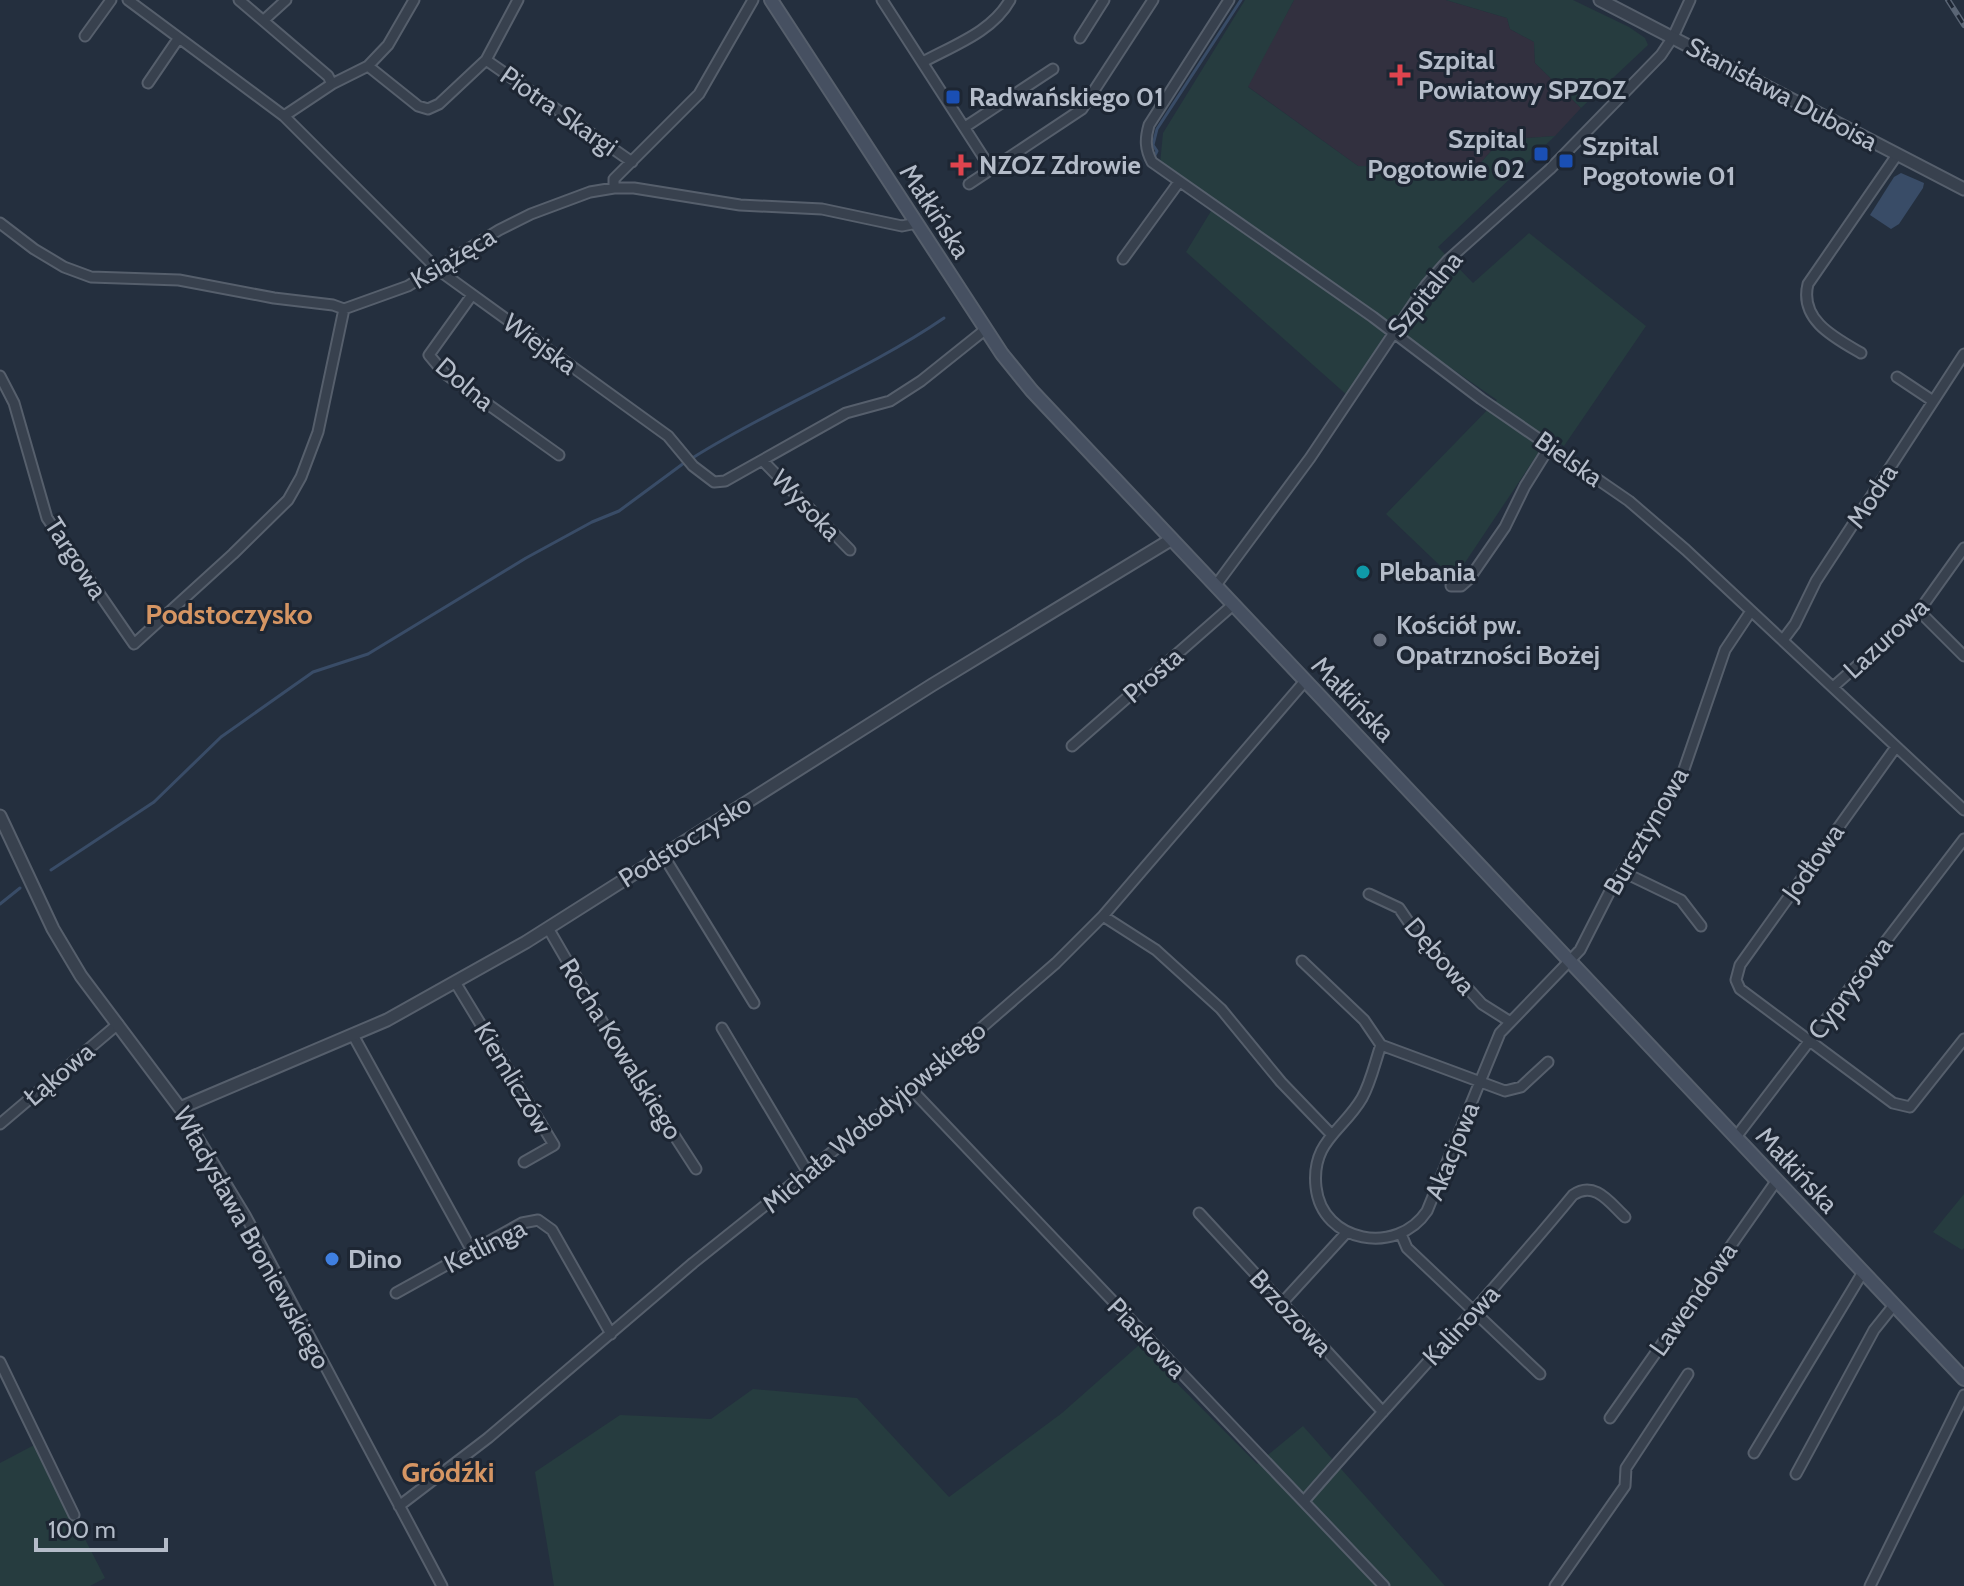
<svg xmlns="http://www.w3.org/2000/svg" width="1964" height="1586" viewBox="0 0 1964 1586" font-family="Cabin,sans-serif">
	<rect width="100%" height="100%" fill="#242f3e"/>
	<path fill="#32303f" d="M1294,0H1446L1507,18L1510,29L1534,42L1535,63L1581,108L1555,136L1501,140L1476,168L1358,166L1247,86Z"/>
	<path fill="#263c3f" d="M1245,0H1294L1248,87L1358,166L1476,168L1501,140L1555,136L1438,247L1473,283L1529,233L1646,326L1564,446L1549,437L1454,579L1386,514L1497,400L1390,326L1348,396L1186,252L1216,203L1160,164L1163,133Z
		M1446,0H1573L1629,27L1645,38L1648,45L1581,108L1535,63L1534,42L1510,29L1507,18Z
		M1964,1194V1248L1962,1250L1933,1232Z
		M1139,1345L1257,1464L1303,1426L1445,1586H554L535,1472L620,1415L711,1419L753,1389L857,1398L949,1497L1062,1413Z
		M36,1444L105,1578L90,1586H0V1463Z"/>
	<path fill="#394c67" d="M1901,173L1924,183L1923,188L1899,224L1891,229L1870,215L1894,177Z"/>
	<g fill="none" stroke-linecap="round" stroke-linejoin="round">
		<path stroke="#394c67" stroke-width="3" d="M1155,155L1157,151L1153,145L1157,129L1241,0
			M694,457C775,406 865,372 944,318
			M51,870L154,802L221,737L313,672L368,654L526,558L592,522L619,511L684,463
			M0,904L20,888"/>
		<defs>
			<path id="minor" d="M128,0L284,116L437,269L668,436L693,466L714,482L725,481L846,413L890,401L921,381L986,329
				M239,0L328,76L332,84
				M882,0L991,169
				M1229,0L1149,125C1145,139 1145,149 1152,162L1373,317L1481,399L1629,501L1686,550L1964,810
				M264,20L286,0
				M85,36L111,0
				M1080,38L1104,0
				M486,60L632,162
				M923,62C954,45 992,32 1010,0
				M368,66L418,106L428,109L439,104L486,60L518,0
				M148,83L178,39
				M284,116L332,84L368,66L388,45L414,0
				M965,127L1053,69
				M969,184L1082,109L1153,0
				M614,188V179L699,94L753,0
				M0,223L34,249L64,267L91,277L179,280L274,298L333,305L344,309L408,286L499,230L531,214L590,192L614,188H634L740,205L822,209L902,226L917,223
				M1123,259L1179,182
				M472,295L429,355L444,373L559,455
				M1861,353C1835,338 1799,320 1808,284L1897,155
				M0,376L14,403L47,518L134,644L233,554L288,500L301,477L318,432L344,309
				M1897,377L1933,401
				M763,461L850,550
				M1216,585L1310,458L1426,285L1448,260L1550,169L1661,55L1673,37L1690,0
				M1451,586H1461L1469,579L1505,527L1525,486L1550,446
				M1919,611L1964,656
				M1783,640L1795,624L1816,581L1964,354
				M1833,687L1919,611L1964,548
				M1072,746L1234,604
				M1896,747L1740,965L1736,980L1740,989L1893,1103L1910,1107L1964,1039
				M663,855L754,1003
				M1623,872L1681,900L1701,926
				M1369,894L1399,908L1412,927L1482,1004L1509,1021
				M1103,916L1156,950L1221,1009L1281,1082L1331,1134
				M548,928L617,1047L696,1169
				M1302,961L1364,1020L1381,1045L1505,1091L1521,1087L1548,1062
				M455,982L554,1145L524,1162
				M722,1028L807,1171
				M353,1035L472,1251
				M1381,1045C1375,1062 1371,1082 1362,1098C1343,1131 1311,1141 1316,1187C1322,1243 1397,1256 1427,1211L1500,1033L1580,950L1609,893L1682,775L1725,650L1751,611
				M911,1089L1384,1586
				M180,1108L245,1215L442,1586
				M0,1124L118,1024
				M1736,1137L1964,839
				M1199,1213L1383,1412
				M1401,1234L1407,1248L1540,1374
				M396,1293L522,1223L538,1220L552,1230L611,1334
				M1282,1303L1347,1232
				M0,1362L74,1515
				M1610,1418L1777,1180
				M1754,1453L1863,1272
				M1796,1474L1874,1330L1894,1305
				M1304,1501C1393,1398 1487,1300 1573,1195C1595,1180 1610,1203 1625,1217
				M399,1506L488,1438L693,1263L911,1089L1056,963L1103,916L1305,681
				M1555,1586L1625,1486L1626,1468L1688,1374
				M1870,1586L1964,1395"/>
			<path id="tertiary" d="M1600,0L1964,189
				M0,816L53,929L81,976L180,1108L387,1020L526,942L932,685L1172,539"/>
			<path id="secondary" d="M771,0L1002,354L1032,391L1964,1379"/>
		</defs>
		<use href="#minor" stroke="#565f6c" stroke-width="13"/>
		<use href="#tertiary" stroke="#565f6c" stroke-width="15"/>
		<use href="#secondary" stroke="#565f6c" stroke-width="16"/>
		<use href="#minor" stroke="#38414e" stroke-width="9"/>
		<use href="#tertiary" stroke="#38414e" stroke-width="11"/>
		<use href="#secondary" stroke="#465061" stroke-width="12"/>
		<defs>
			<path id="rail" d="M1948,0L1964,25"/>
		</defs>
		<use href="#rail" stroke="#5a6575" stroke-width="6"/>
		<use href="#rail" stroke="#1d2633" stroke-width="3" stroke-dasharray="9" stroke-linecap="butt"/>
	</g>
	<g fill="#e0444e" stroke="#1d2633" stroke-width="3">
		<path d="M1396 63h8v8h8v8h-8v8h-8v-8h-8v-8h8z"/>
		<path d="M957 153h8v8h8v8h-8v8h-8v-8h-8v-8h8z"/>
	</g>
	<g fill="#1a4fb4" stroke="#1d2633" stroke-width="3">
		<rect x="945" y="89" width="16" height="16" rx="4"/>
		<rect x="1533" y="146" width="16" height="16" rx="4"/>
		<rect x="1558" y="153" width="16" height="16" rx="4"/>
	</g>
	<circle fill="#0f9aa8" stroke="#1d2633" stroke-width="3" cx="1363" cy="572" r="8"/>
	<circle fill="#6b7280" stroke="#1d2633" stroke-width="3" cx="1380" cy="640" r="8"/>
	<circle fill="#3f7fe0" stroke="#1d2633" stroke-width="3" cx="332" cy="1259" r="8"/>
	<g text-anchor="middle" stroke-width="6" stroke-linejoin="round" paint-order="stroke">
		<g font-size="26" font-weight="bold" fill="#b4bcc9" stroke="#1d2633" text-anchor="start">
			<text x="1418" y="69">Szpital<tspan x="1418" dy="30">Powiatowy SPZOZ</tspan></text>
			<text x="969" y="106">Radwańskiego 01</text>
			<text x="1525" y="148" text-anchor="end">Szpital<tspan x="1525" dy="30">Pogotowie 02</tspan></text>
			<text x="1582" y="155">Szpital<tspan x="1582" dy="30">Pogotowie 01</tspan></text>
			<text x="979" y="174">NZOZ Zdrowie</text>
			<text x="1379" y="581">Plebania</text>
			<text x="1396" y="634">Kościół pw.<tspan x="1396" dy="30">Opatrzności Bożej</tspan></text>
			<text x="348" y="1268">Dino</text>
		</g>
		<g font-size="26" fill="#b4bcc9" stroke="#1d2633">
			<text transform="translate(1782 94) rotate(28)" y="9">Stanisława Duboisa</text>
			<text transform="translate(559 111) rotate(35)" y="9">Piotra Skargi</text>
			<text transform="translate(935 211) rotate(57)" y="9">Małkińska</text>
			<text transform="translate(453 258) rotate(-31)" y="9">Książęca</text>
			<text transform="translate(1425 294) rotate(-51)" y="9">Szpitalna</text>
			<text transform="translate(540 344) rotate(36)" y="9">Wiejska</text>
			<text transform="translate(465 384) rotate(40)" y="9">Dolna</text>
			<text transform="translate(1569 459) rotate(35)" y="9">Bielska</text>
			<text transform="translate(1872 496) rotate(-57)" y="9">Modra</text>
			<text transform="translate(806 505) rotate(46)" y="9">Wysoka</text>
			<text transform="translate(76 558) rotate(57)" y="9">Targowa</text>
			<text transform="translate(1886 638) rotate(-43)" y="9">Lazurowa</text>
			<text transform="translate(1153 675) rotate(-41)" y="9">Prosta</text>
			<text transform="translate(1353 699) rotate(46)" y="9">Małkińska</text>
			<text transform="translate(1646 831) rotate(-60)" y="9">Bursztynowa</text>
			<text transform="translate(685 841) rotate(-32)" y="9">Podstoczysko</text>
			<text transform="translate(1813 862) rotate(-55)" y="9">Jodłowa</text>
			<text transform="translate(1440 956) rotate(49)" y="9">Dębowa</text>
			<text transform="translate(1850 988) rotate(-53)" y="9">Cyprysowa</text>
			<text transform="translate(621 1049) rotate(58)" y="9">Rocha Kowalskiego</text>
			<text transform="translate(59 1074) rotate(-40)" y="9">Łąkowa</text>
			<text transform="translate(513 1078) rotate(59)" y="9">Kiemliczów</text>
			<text transform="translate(874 1117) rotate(-40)" y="9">Michała Wołodyjowskiego</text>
			<text transform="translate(1452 1151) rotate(-68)" y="9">Akacjowa</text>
			<text transform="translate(1797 1170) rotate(47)" y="9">Małkińska</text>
			<text transform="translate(252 1238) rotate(61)" y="9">Władysława Broniewskiego</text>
			<text transform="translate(485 1246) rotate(-27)" y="9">Ketlinga</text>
			<text transform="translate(1693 1299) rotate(-55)" y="9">Lawendowa</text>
			<text transform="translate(1291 1313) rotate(47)" y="9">Brzozowa</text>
			<text transform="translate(1461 1325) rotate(-47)" y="9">Kalinowa</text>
			<text transform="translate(1147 1338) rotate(46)" y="9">Piaskowa</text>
		</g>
		<g font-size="28" font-weight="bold" fill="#d59563" stroke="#1d2633">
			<text x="229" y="624">Podstoczysko</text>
			<text x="448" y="1482">Gródźki</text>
		</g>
	</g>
	<path d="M36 1538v12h130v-12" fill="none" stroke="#b4bcc9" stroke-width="4"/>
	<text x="48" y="1538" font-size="24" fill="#b4bcc9" stroke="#1d2633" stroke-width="6" paint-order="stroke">100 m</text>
</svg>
